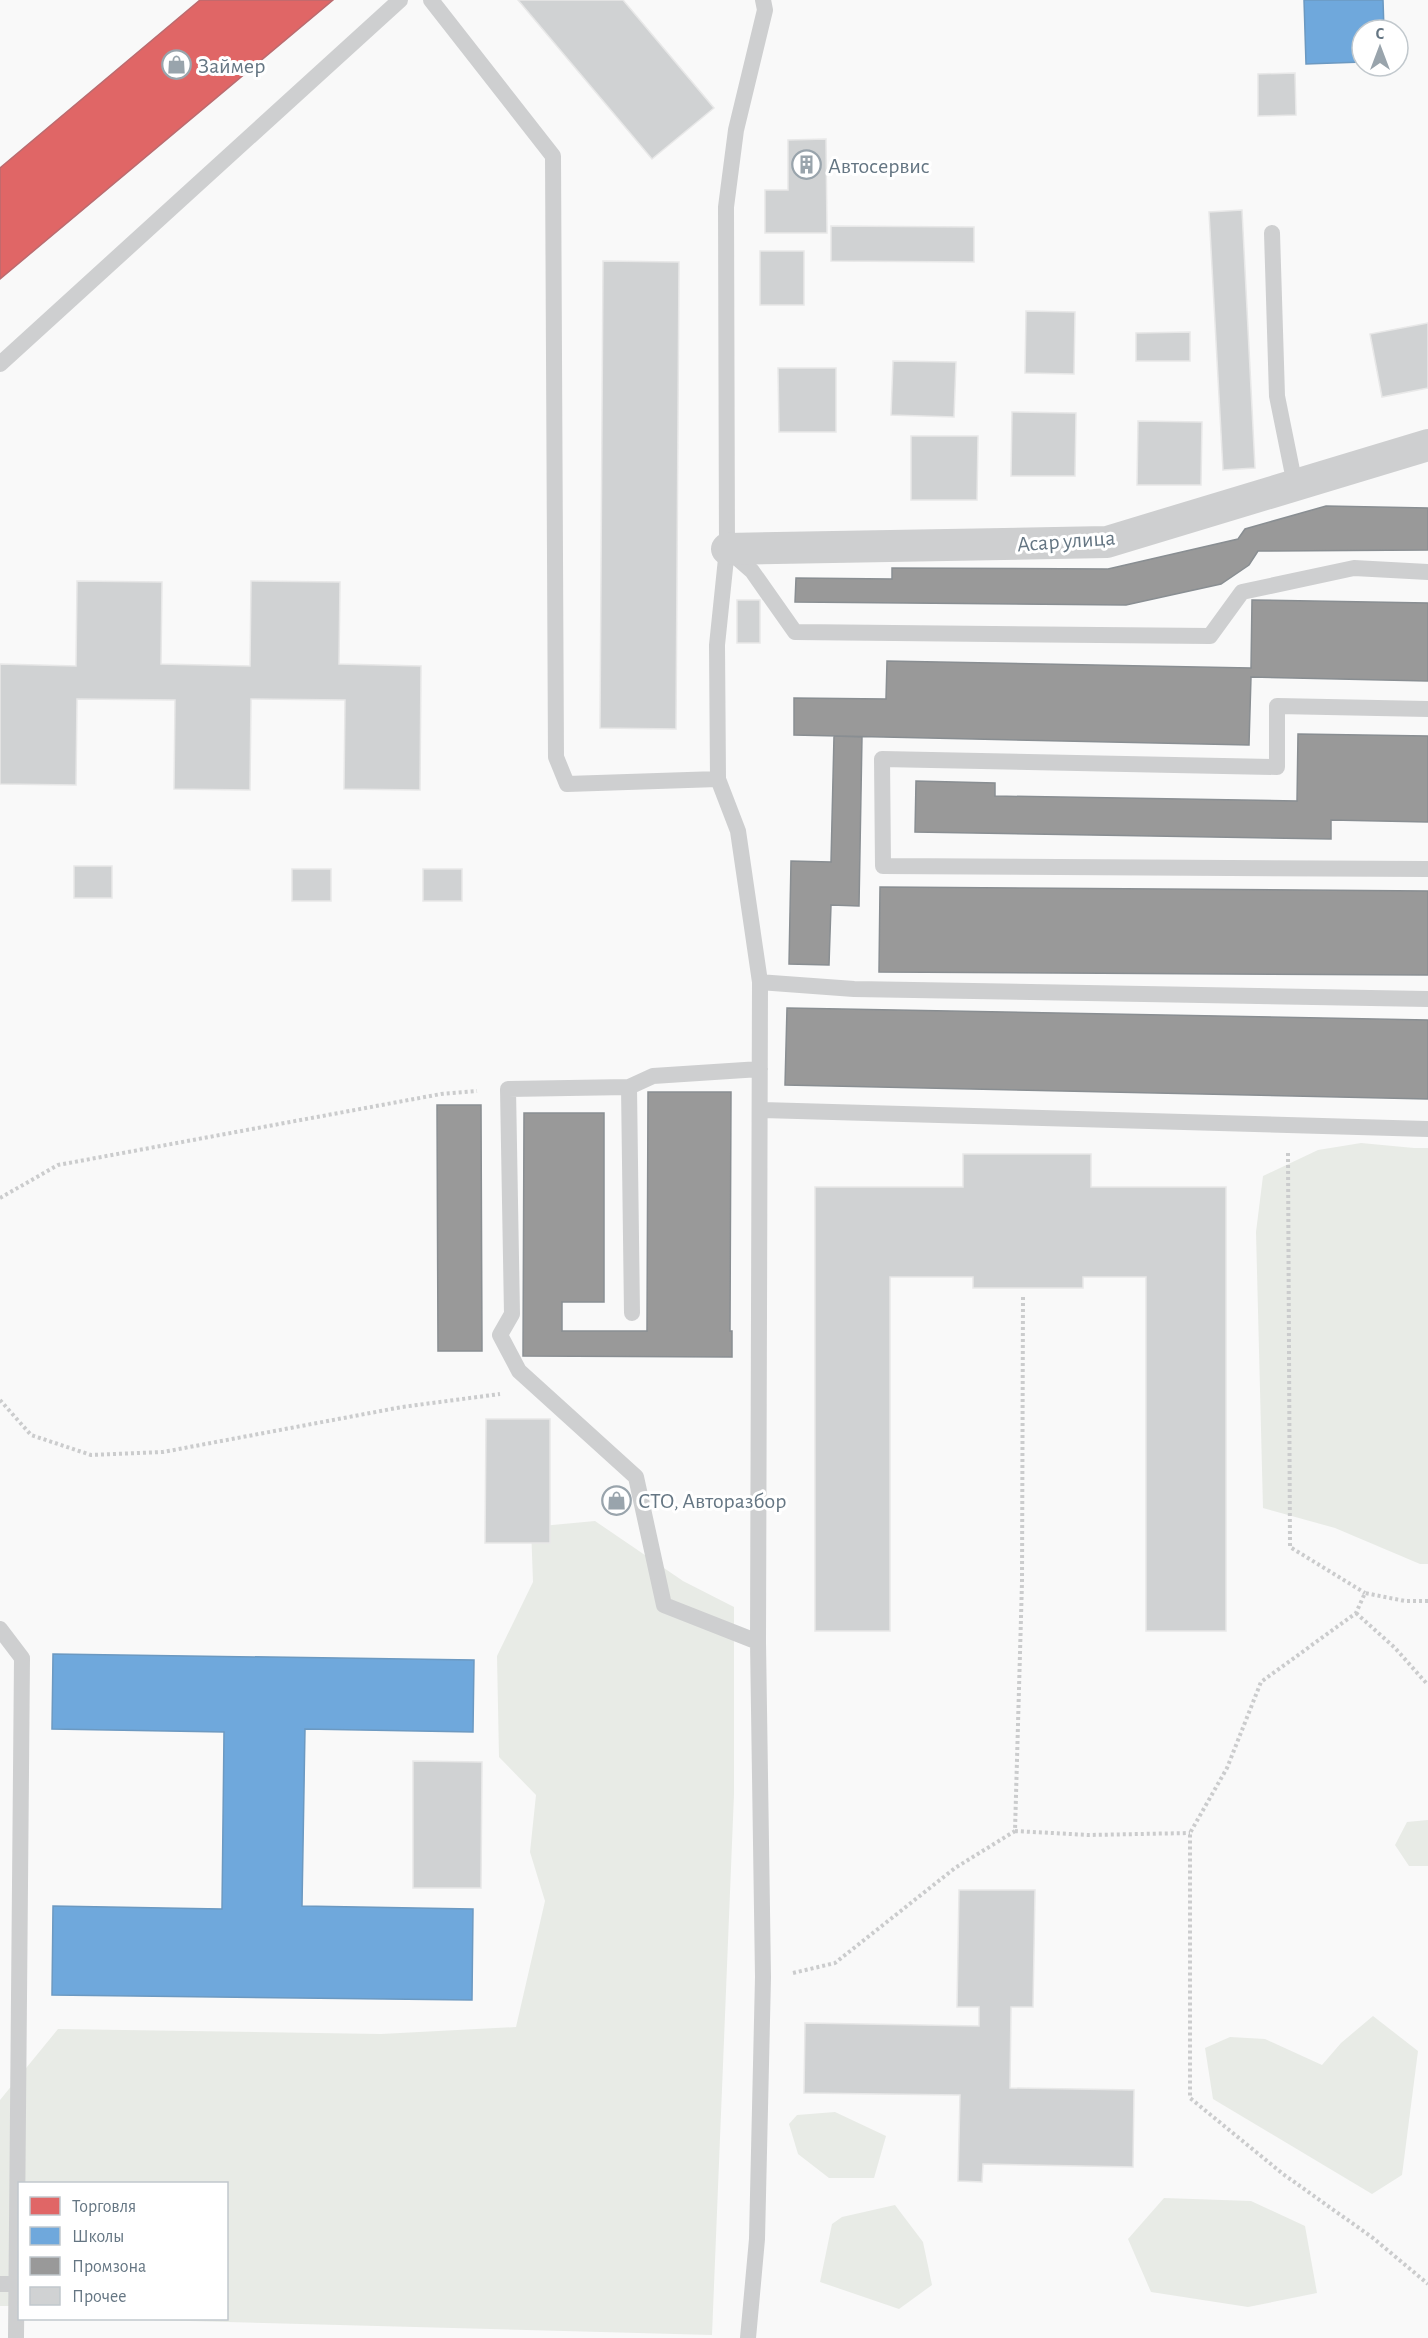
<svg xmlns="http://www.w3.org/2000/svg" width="1428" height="2338" viewBox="0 0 1428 2338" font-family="'Alegreya Sans',sans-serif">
	<rect width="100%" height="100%" fill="#f9f9f9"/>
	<path fill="#e8ebe6" d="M1361,1143L1414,1148H1428V1564H1420L1335,1528L1263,1508L1256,1232L1263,1176L1318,1150Z
		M595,1521L683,1581L734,1607V1794L712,2335L113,2319L226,2318V2184H20L19,2306H0V2100L58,2029L381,2034L516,2027L545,1901L530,1852L536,1795L499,1757L497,1656L533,1582L531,1527Z
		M1428,1820V1866H1409L1395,1845L1407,1822Z
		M1373,2016L1418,2051L1402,2175L1372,2194L1213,2099L1205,2048L1230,2037L1265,2039L1322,2065L1341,2043Z
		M835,2112L886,2136L874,2178H829L798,2154L789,2124L797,2115Z
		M1164,2198L1251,2201L1305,2226L1317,2293L1248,2307L1151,2292L1128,2239Z
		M895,2205L923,2242L932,2285L899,2309L820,2282L832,2224L842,2217Z"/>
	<path fill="#e06666" stroke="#bb6b6f" stroke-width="1.5" d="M200,0H333L0,279V168Z"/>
	<path fill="#6fa8dc" stroke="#6c99c1" stroke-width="1.5" d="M1304,0H1383L1384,30H1362V62L1306,64Z
		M53,1654L474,1660L473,1732L305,1729L302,1906L473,1909L472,2000L52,1995L53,1906L222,1909L224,1732L52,1729Z"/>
	<path fill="#999" stroke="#898e92" stroke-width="1.5" d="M1326,506L1428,508V550L1258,551L1249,565L1221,584L1126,605L795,602L796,578L892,579V568L1108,569L1238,539L1245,529Z
		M1252,600L1428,603V681L1251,677L1249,745L794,735V698L886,699L887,661L1251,668Z
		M1298,734L1428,736V822L1331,820V839L915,832L916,781L995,783V796L1297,801Z
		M834,736L862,737L859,906L831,905L829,965L789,964L791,861L831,862Z
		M880,887L1428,891V975L879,972Z
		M787,1008L1428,1020V1099L785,1085Z
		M648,1092H731L730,1331H732V1357L523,1356L524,1113H604V1302H562V1331H647Z
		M437,1105H481L482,1351H438Z"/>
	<path fill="#d0d2d3" stroke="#e8e8e8" stroke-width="1.5" d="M518,0H623L714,108L652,159Z
		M1295,73L1296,115L1258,116V74Z
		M826,139L827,233H765V190H788V140Z
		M1242,210L1255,468L1223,470L1209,212Z
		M831,226L974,227V262L831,261Z
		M760,251H804V305H760Z
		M603,261L679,262L676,729L600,728Z
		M1026,311L1075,312L1074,374L1025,373Z
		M1428,323V388L1382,397L1370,334Z
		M1190,332V361H1136V333Z
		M893,361L956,362L954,417L891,415Z
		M778,368H836V432H779Z
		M1012,412L1076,413L1075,476H1011Z
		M1138,421L1202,422L1201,485H1137Z
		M911,436H978L977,500H911Z
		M77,581L162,582L161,664L250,666L251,581L340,582L339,664L421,666L420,790L344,789L345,700L251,699L250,790L174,789L175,700L77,699L76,785L0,784V664L76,666Z
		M737,600H760V643H737Z
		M74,866H112V898H74Z
		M292,869H331V901H292Z
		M423,869H462V901H423Z
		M963,1154H1091V1187H1226V1631H1146V1277H1083V1288H973V1277H890V1631H815V1187H963Z
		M486,1419H550V1543H485Z
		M413,1761L482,1762L481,1888H413Z
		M959,1890H1035L1033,2007H1011L1010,2088L1134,2090L1133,2167L983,2164L982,2182L958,2181L960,2095L804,2093L805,2023L979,2026V2007H957Z"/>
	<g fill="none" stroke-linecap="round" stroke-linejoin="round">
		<path stroke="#cbcccd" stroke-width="4" stroke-dasharray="3 3" stroke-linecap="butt" d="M1288,1153L1290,1547L1365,1593
			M0,1198L58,1165L441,1094L477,1091
			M1023,1297L1022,1582L1015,1831L1089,1835L1190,1833
			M0,1400L31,1435L91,1455L163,1452L402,1407L500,1394
			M1428,1601H1405L1365,1593L1356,1613L1261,1682L1227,1768L1190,1833V2098L1283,2174L1373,2238L1428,2284
			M1356,1613L1395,1648L1428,1685
			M793,1973L835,1963L955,1868L1015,1831"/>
		<path stroke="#cecfd0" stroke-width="16" d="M431,0L553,156L556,757L567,784L718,779L738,831L760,982L758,1642L763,1977L757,2239L748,2338
			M1272,233L1277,396L1295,485
			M0,364L400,0
			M728,550L752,571L795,632L1210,636L1242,592L1354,568L1428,572
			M1428,709L1277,706V767L882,759L883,866L1428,869
			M718,779L717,645L727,549L726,207L736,130L765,10L763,0
			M760,982L854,989L1428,999
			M629,1087L653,1076L760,1069
			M761,1110L1428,1129
			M632,1313L629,1087L508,1089L512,1314L500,1335L519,1371L636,1477L664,1605L758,1642
			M0,1629L22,1658L16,2338
			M0,2284H16"/>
		<path stroke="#cecfd0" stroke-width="32" d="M727,549L1107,542L1428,445"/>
	</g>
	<defs>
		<symbol id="shop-ring" viewBox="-11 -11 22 22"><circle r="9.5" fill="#fff" stroke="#99a4ac" stroke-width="1.5"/><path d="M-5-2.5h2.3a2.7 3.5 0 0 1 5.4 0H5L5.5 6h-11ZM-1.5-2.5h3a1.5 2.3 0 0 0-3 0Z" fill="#99a4ac"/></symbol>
		<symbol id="building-ring" viewBox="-11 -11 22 22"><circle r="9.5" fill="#fff" stroke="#99a4ac" stroke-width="1.5"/><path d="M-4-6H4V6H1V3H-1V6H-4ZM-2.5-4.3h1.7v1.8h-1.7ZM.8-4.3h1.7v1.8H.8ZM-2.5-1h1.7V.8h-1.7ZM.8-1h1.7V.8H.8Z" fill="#99a4ac"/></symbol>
	</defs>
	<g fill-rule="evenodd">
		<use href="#shop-ring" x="160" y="48" width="33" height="33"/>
		<use href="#building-ring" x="790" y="148" width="33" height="33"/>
		<use href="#shop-ring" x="600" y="1484" width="33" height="33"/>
	</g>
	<g text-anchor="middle" stroke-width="6" stroke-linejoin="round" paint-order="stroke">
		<g font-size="22" fill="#657683" stroke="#fff" text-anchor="start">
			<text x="198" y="73">Займер</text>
			<text x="828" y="173">Автосервис</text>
			<text x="638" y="1508">СТО, Авторазбор</text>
		</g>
		<g font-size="22" fill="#657683" stroke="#fff">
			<text transform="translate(1066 540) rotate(-4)" y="8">Асар улица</text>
		</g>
	</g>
	<rect x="18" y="2182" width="210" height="138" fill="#ffffff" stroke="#c1c8cd" stroke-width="1.5"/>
	<rect x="30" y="2197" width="30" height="18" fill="#e06666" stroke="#c1c8cd" stroke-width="1.5"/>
	<text x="72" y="2212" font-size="18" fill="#657683">Торговля</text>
	<rect x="30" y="2227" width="30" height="18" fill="#6fa8dc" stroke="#c1c8cd" stroke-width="1.5"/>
	<text x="72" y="2242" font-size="18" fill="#657683">Школы</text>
	<rect x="30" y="2257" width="30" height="18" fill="#999999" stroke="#c1c8cd" stroke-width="1.5"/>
	<text x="72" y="2272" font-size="18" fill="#657683">Промзона</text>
	<rect x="30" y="2287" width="30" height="18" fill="#d0d2d3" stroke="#c1c8cd" stroke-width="1.5"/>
	<text x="72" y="2302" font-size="18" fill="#657683">Прочее</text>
	<g transform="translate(1380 48)"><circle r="28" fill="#ffffff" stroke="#c1c8cd" stroke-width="1.5"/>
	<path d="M0-4.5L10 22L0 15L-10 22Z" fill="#99a4ac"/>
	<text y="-9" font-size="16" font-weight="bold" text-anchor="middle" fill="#657683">С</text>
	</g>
</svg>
